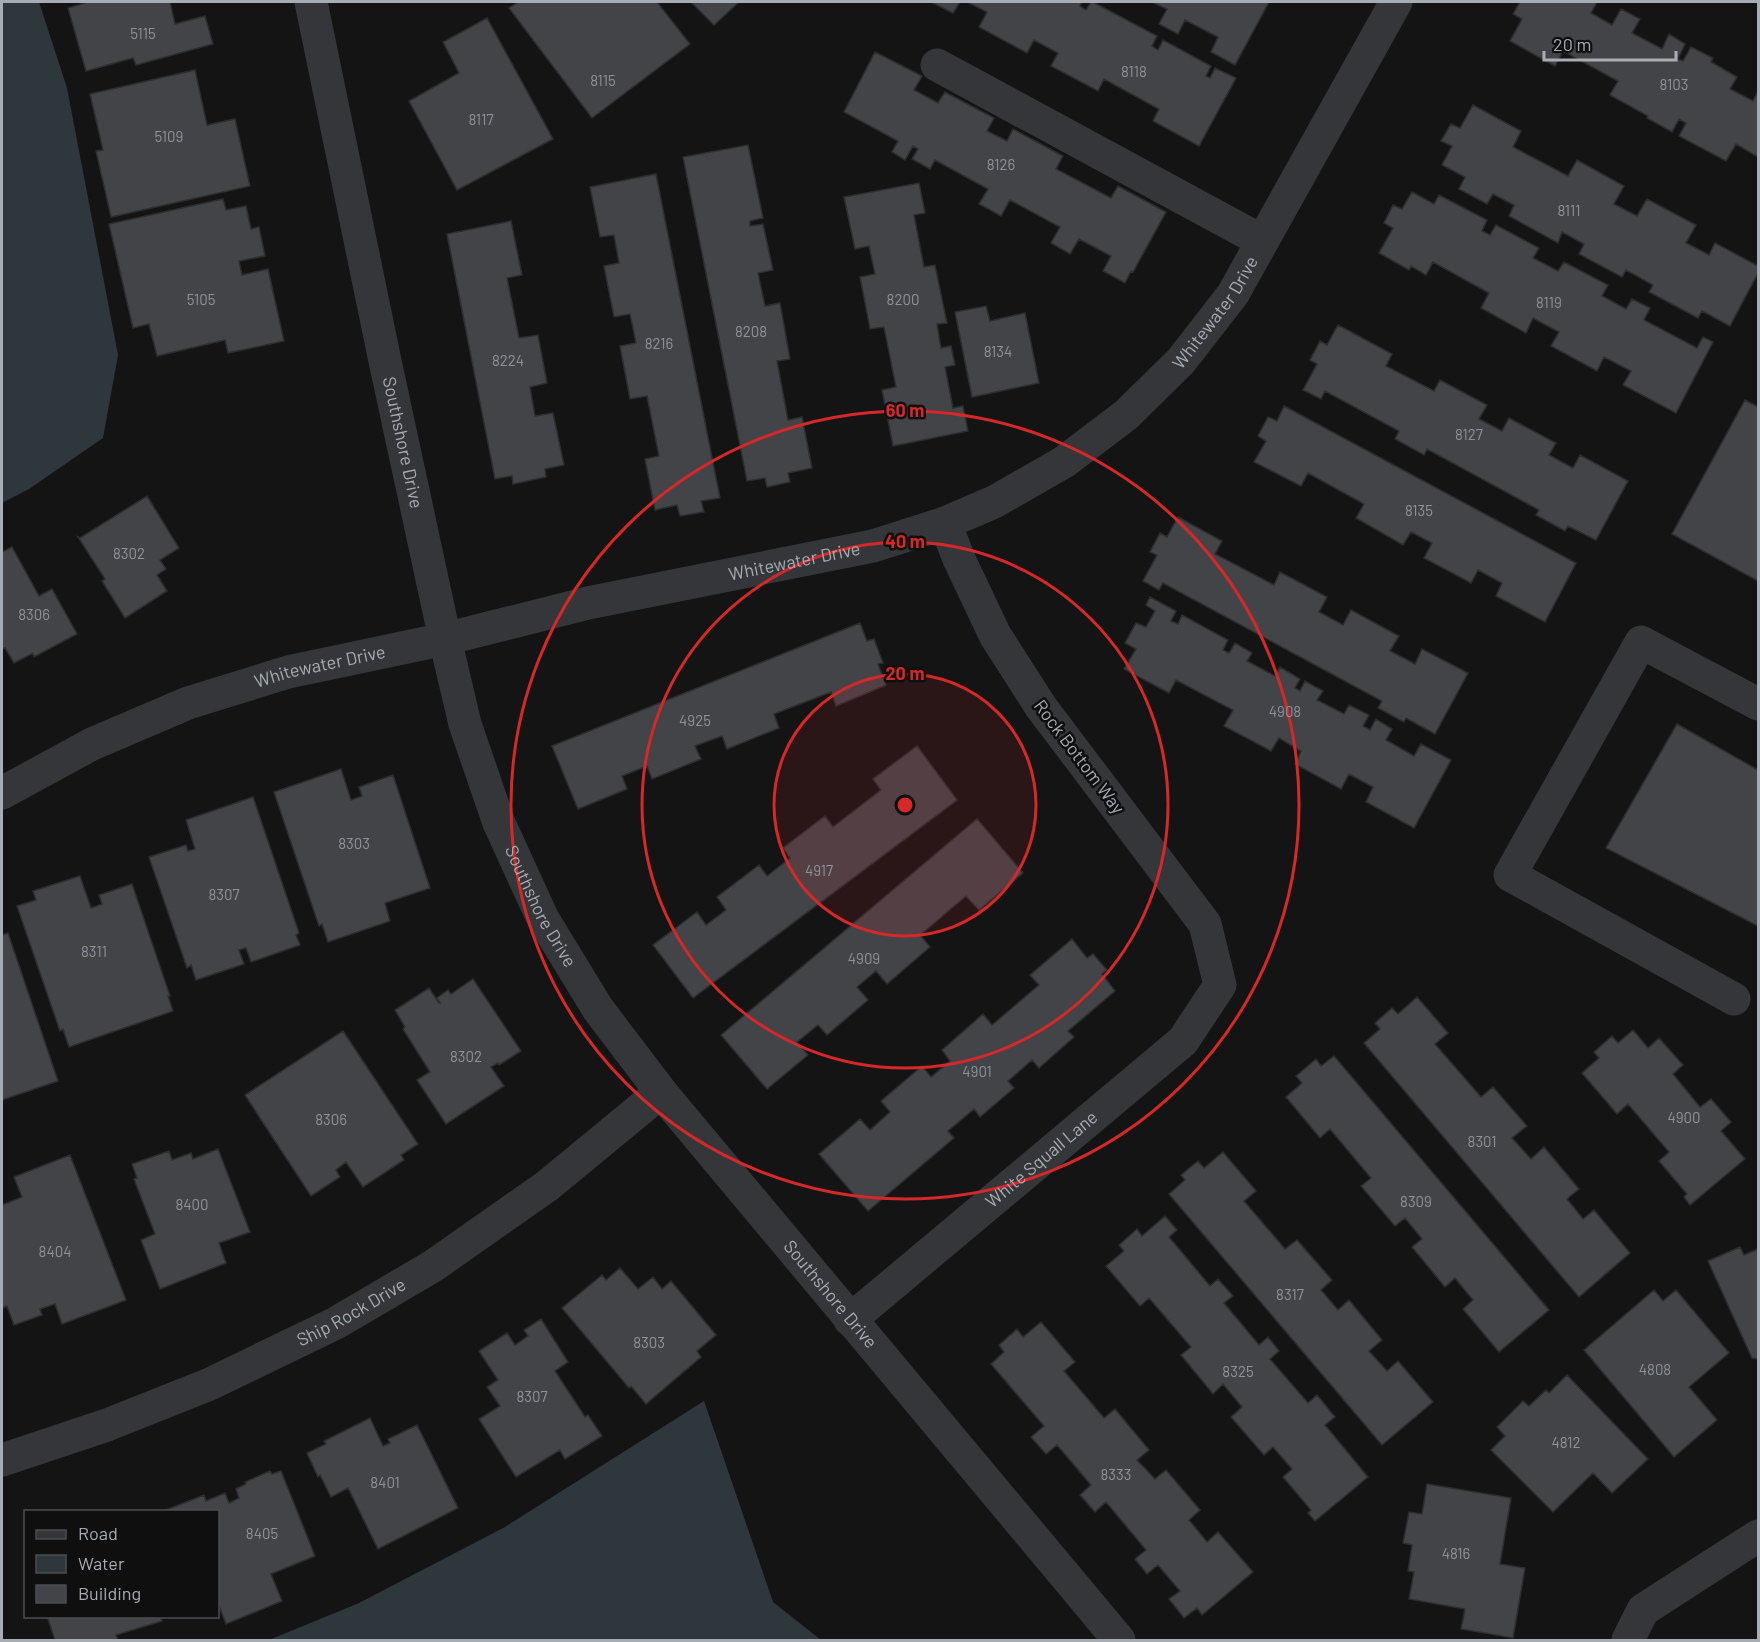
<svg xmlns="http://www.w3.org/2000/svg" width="1760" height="1642" viewBox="0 0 1760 1642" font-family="Barlow,sans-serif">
	<rect width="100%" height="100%" fill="#141415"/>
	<path fill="#2e383c" d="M2,2H39L67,88L118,355L103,438L29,489L2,503Z
		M704,1401L773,1602L821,1640H269L359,1603L505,1527Z"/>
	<path fill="#434448" stroke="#2e2e31" stroke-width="1.5" d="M85,2H170L175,24L205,16L213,44L136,65L133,58L86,71L68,8L85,3Z
		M518,2H657L690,44L592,118L509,8Z
		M691,2H739L714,25Z
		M931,2H960L953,13Z
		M967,2H1082L1080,6L1086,10L1091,2H1093L1157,36L1152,46L1158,50L1163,40L1211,66L1206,76L1210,78L1215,68L1236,78L1199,146L1153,121L1159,109L1104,79L1098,91L1051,66L1058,53L1034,40L1027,53L979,27L987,12Z
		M1152,2H1269L1235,65L1211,52L1218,37L1185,20L1178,34L1159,24L1167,9Z
		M1520,2H1597L1591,13L1612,25L1621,9L1640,19L1632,33L1662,49L1669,34L1685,44L1678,59L1683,61L1691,47L1713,58L1711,62L1737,77L1730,89L1753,101L1758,91V157L1736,144L1726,161L1679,136L1686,123L1679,119L1672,132L1647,118L1648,116L1610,95L1618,81L1563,51L1555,66L1510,41L1522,19L1513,14Z
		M487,18L553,139L457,190L409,101L459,73L443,42Z
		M875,52L922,76L914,90L938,103L945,92L994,118L987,131L1007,141L1013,129L1063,156L1056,169L1111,198L1118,186L1166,212L1133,272L1131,271L1125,283L1103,271L1111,256L1079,239L1070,254L1051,243L1060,227L1010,200L1001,216L979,204L988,189L935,160L930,169L912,159L918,149L913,146L905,160L892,152L898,141L844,112Z
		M195,70L207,125L235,119L250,186L111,217L96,151L103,150L90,94Z
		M1473,105L1521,131L1513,147L1568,176L1577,160L1624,186L1614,204L1637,216L1647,199L1696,225L1686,243L1709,255L1715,243L1758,266V273L1730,326L1702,311L1698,318L1649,292L1653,285L1626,270L1622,277L1579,254L1584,244L1562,232L1558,243L1509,216L1514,205L1493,194L1487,204L1459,189L1465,177L1442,165L1452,146L1441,141L1451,124L1460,128Z
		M748,145L763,218L750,221V226L763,224L773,270L758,273L765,306L780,303L790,359L777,361L788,420L802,417L812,468L788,473L790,482L767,487L765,478L747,481L683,157Z
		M656,174L720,498L701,501L704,512L680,516L677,505L655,510L645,459L659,456L647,396L630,399L620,346L636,343L630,314L614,317L604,266L619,263L614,235L600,237L590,187Z
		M919,183L925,213L914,215L924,267L935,265L947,323L937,324L941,348L951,346L955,365L945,367L953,408L963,406L968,431L893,446L882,390L896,387L884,327L870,329L860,277L875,274L869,246L855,249L844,197Z
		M1412,192L1434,204L1439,195L1487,220L1482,231L1490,235L1496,225L1539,248L1533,258L1558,271L1564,262L1608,285L1602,296L1626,309L1632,299L1650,308L1644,320L1697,348L1703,337L1713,342L1676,413L1623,385L1631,371L1604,357L1597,371L1551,346L1559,332L1533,318L1526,333L1481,308L1489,293L1433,262L1426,275L1411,266L1409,270L1379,253L1393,228L1384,223L1393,205L1402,209Z
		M223,199L226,210L246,206L251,229L259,227L265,256L239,261L242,275L268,269L284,341L228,353L225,340L157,356L149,324L133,328L109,224Z
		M511,221L522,275L507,278L519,338L538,335L547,383L530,387L535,416L553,413L564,465L545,469L546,477L513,484L512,476L495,479L447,234Z
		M986,306L990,321L1025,313L1039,383L972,397L955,312Z
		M1338,325L1392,354L1386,366L1434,391L1440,380L1487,405L1479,419L1502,431L1509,418L1556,443L1549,455L1573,468L1580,455L1628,481L1596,540L1568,526L1565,531L1536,515L1539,510L1427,449L1424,455L1395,439L1399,431L1325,391L1321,399L1303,390L1317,364L1310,360L1320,341L1327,345Z
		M1745,400L1758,407V581L1672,534Z
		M1284,406L1576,563L1545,622L1496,596L1502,583L1478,570L1471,583L1424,558L1432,543L1411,532L1403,545L1356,518L1364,504L1308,473L1301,486L1254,462L1266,441L1258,436L1268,417L1277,421Z
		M147,496L179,548L160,560L166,569L157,575L167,591L125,618L102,581L105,579L78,537L80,538Z
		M1178,517L1222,541L1215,554L1274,585L1280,572L1327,597L1319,612L1343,625L1351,610L1399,636L1390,651L1415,664L1422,649L1468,673L1435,734L1406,718L1404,722L1378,708L1382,701L1163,583L1159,590L1143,581L1157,555L1150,552L1160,533L1167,537Z
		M12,547L39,596L52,589L77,634L34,657L33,653L14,663L5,648L2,649V552Z
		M1150,597L1176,611L1171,621L1178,624L1182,615L1228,640L1223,650L1229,653L1235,643L1252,653L1247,661L1275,676L1280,667L1300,679L1295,688L1300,691L1305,681L1323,691L1317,700L1344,714L1349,705L1369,715L1363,726L1370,730L1376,719L1392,729L1386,740L1414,756L1421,744L1451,760L1414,828L1366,802L1373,787L1349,774L1341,789L1295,764L1301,751L1279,738L1271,751L1224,726L1233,710L1176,680L1169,693L1124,669L1136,649L1125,643L1136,623L1146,627L1155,611L1146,605Z
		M860,623L867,641L874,639L883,663L878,664L886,685L836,706L831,692L774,714L779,728L727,749L722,736L695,746L701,759L652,779L647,766L622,776L627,789L578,809L552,746Z
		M1677,724L1758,770V926L1606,848Z
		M917,746L957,800L693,998L653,945L697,912L706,925L726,910L717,897L759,865L767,876L790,858L783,848L825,816L833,827L881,790L873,779Z
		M341,769L351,800L362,796L359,787L393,775L430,888L385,903L390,921L328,942L322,924L319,926L274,792Z
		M253,797L299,933L296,935L300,945L251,962L246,948L239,950L244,964L196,980L191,965L187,968L149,857L186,845L188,851L195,849L186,820Z
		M977,819L1023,873L979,910L966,896L920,935L930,947L887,984L876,971L857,987L868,1000L827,1035L818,1025L797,1042L808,1055L767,1089L721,1035Z
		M80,876L91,908L102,904L99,895L132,884L170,996H168L173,1011L69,1047L63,1029L60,1031L17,906L36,900L33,891Z
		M8,933L58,1081L2,1100V935Z
		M1072,939L1087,958L1093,954L1107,970L1102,974L1115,991L1068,1031L1074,1037L1039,1068L1032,1060L1008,1081L1014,1088L980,1117L974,1109L948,1131L954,1138L868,1211L819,1154L860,1119L870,1130L890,1112L881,1101L922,1066L931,1077L950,1061L942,1050L983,1014L992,1025L1039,985L1030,975Z
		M473,979L521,1051L499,1065L498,1063L491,1067L504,1086L446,1124L417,1080L430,1072L403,1029L405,1027L395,1010L429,988L439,1003H440L437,998L448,990L451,994Z
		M1417,997L1448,1033L1435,1044L1481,1097L1493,1087L1527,1126L1512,1138L1531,1159L1544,1147L1579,1189L1567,1199L1583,1219L1594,1210L1630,1253L1579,1297L1364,1043L1380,1029L1375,1023L1392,1008L1398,1014Z
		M1633,1030L1648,1048L1659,1038L1683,1065L1673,1074L1700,1107L1711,1099L1731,1122L1721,1131L1745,1159L1690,1205L1684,1197L1687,1194L1659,1161L1669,1152L1628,1104L1617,1114L1582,1073L1599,1058L1594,1052L1612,1036L1618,1043Z
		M343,1031L418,1144L401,1155L404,1160L363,1187L346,1162L336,1170L340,1177L311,1196L245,1095Z
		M1334,1056L1549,1310L1499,1352L1463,1309L1473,1300L1455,1278L1445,1287L1412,1247L1422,1239L1405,1218L1395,1226L1361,1186L1371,1178L1330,1129L1320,1138L1286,1097L1302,1083L1296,1076L1316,1059L1321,1066Z
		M218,1149L250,1232L219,1243L226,1263L160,1289L141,1240L155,1234L134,1179L137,1178L132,1164L169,1151L172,1160L191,1153L193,1159Z
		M1223,1152L1256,1191L1244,1201L1285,1249L1297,1240L1332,1280L1321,1290L1338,1310L1349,1300L1382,1340L1369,1351L1387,1371L1398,1361L1433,1402L1382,1445L1169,1194L1185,1180L1181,1175L1198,1161L1204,1168Z
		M70,1155L126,1300L62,1324L55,1304L40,1309L42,1315L14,1325L7,1306L3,1308L2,1304V1205L22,1197L14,1177Z
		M1165,1216L1177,1230L1169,1237L1210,1286L1218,1279L1233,1296L1224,1303L1259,1345L1268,1337L1279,1351L1270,1359L1308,1403L1317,1395L1335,1417L1325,1425L1368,1477L1315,1521L1308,1513L1311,1510L1283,1477L1292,1469L1273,1447L1264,1455L1231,1417L1242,1407L1223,1384L1213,1394L1181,1355L1191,1347L1149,1298L1140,1306L1106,1266L1124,1251L1119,1245L1137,1229L1142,1236Z
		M1740,1247L1744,1255L1758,1249V1359L1752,1358L1708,1261Z
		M620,1268L638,1289L653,1277L662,1289L671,1281L716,1335L697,1351L701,1357L646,1404L631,1386L629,1388L562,1308L602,1275L606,1280Z
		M1654,1290L1663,1301L1676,1290L1729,1353L1689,1387L1717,1420L1674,1457L1584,1350Z
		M541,1319L568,1362L555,1371L585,1417L588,1415L602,1436L565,1459L560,1450L516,1477L479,1419L500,1406L487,1387L498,1380L479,1351L507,1333L515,1345L528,1336L524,1330Z
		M1041,1322L1075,1362L1064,1371L1104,1418L1115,1409L1149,1450L1137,1460L1155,1479L1166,1470L1200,1510L1189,1520L1207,1542L1218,1532L1253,1572L1202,1615L1197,1608L1184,1618L1169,1599L1180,1591L1158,1565L1147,1574L1135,1559L1146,1550L1106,1502L1095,1512L1080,1495L1091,1485L1057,1445L1046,1454L1031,1437L1044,1426L991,1364L1004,1352L999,1345L1017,1329L1023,1337Z
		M1567,1375L1648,1459L1612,1493L1593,1473L1553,1512L1491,1450L1505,1436L1497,1427L1523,1401L1529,1406L1546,1390L1549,1393Z
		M370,1418L383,1446L390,1443L388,1439L417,1425L458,1508L378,1549L348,1488L331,1497L320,1475L318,1477L307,1453L326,1444L324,1441Z
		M270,1471L272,1474L281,1471L315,1556L271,1574L282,1601L226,1624L218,1603V1512H161L204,1495L206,1501L225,1493L229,1503L239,1498L236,1489L246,1484L245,1482Z
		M1427,1484L1511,1498L1500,1564L1525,1568L1513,1638L1461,1629L1465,1609L1409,1599L1414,1572L1408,1571L1412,1545L1403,1543L1409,1512L1422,1514Z
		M47,1616H160L162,1621L116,1635L118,1640H55Z"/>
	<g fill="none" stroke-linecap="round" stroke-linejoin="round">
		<g stroke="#35363a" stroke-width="33">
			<path id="s1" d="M311,2L385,361L445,639L465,724L499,823L543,919L598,1009L661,1092L1119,1640"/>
			<path d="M937,65L1262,241"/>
			<path id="s2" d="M2,793L92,744L188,703L288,672L445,639L588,603L873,546L945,523L994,502L1064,462L1126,415L1181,361L1233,294L1396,2"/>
			<path d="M1734,999L1510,875L1641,642L1758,704"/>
			<path id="s3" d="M850,1320L1183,1041L1220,985L1205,924L1041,707L995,635L959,559L945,523"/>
			<path id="s4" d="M2,1460L107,1425L210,1384L336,1323L433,1266L547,1186L661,1092"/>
			<path d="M1628,1640L1643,1610L1758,1536"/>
		</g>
	</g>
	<circle cx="905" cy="805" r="131" fill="#d62828" fill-opacity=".12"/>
	<g fill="none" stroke="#d62828" stroke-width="3">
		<circle cx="905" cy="805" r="131"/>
		<circle cx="905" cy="805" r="263"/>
		<circle cx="905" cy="805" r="394"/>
	</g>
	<g text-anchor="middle" stroke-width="5" stroke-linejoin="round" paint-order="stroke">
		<g font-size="15" fill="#8e9399">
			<text x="143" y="39">5115</text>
			<text x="1134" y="77">8118</text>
			<text x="603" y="86">8115</text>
			<text x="1674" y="90">8103</text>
			<text x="481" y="125">8117</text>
			<text x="169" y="142">5109</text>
			<text x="1001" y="170">8126</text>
			<text x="1569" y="216">8111</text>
			<text x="201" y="305">5105</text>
			<text x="903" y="305">8200</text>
			<text x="1549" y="308">8119</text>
			<text x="751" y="337">8208</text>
			<text x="659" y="349">8216</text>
			<text x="998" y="357">8134</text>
			<text x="508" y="366">8224</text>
			<text x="1469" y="440">8127</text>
			<text x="1419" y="516">8135</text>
			<text x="129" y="559">8302</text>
			<text x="34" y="620">8306</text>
			<text x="1285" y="717">4908</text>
			<text x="695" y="726">4925</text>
			<text x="354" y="849">8303</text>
			<text x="819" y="876">4917</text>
			<text x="224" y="900">8307</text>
			<text x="94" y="957">8311</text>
			<text x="864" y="964">4909</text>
			<text x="466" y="1062">8302</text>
			<text x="977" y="1077">4901</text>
			<text x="1684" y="1123">4900</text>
			<text x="331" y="1125">8306</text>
			<text x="1482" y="1147">8301</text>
			<text x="1416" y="1207">8309</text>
			<text x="192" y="1210">8400</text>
			<text x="55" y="1257">8404</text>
			<text x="1290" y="1300">8317</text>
			<text x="649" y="1348">8303</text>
			<text x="1655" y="1375">4808</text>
			<text x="1238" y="1377">8325</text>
			<text x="532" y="1402">8307</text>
			<text x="1566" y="1448">4812</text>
			<text x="1116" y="1480">8333</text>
			<text x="385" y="1488">8401</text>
			<text x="262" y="1539">8405</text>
			<text x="1456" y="1559">4816</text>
		</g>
		<g font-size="18" fill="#a7adb4" stroke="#0f0f10">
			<text dy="6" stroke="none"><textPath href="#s2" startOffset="1334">Whitewater Drive</textPath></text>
			<text dy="6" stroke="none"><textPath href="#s1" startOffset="450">Southshore Drive</textPath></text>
			<text dy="6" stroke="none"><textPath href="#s2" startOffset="830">Whitewater Drive</textPath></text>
			<text dy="6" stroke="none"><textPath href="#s2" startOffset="344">Whitewater Drive</textPath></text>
			<text transform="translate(1079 757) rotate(53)" y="6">Rock Bottom Way</text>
			<text dy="6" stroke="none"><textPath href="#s1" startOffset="936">Southshore Drive</textPath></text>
			<text dy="6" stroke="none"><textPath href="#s3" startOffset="250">White Squall Lane</textPath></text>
			<text dy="6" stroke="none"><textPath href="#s1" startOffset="1422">Southshore Drive</textPath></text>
			<text dy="6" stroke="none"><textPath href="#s4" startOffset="380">Ship Rock Drive</textPath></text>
		</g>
	</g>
	<circle cx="905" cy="805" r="9" fill="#d62828" stroke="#0f0f10" stroke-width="3"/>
	<g font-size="18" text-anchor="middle" font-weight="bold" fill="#d62828" stroke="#0f0f10" stroke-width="5" stroke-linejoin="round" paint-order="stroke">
		<text x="905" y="417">60 m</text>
		<text x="905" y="548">40 m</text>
		<text x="905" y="680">20 m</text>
	</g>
	<rect width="1760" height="1642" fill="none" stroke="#a7adb4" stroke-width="6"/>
	<rect x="24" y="1510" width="195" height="108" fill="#0f0f10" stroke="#4c4e52" stroke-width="1.5"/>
	<rect x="36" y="1530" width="30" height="9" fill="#35363a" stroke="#4c4e52" stroke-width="1.5"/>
	<text x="78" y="1540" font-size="18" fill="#a7adb4">Road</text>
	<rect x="36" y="1555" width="30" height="18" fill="#2e383c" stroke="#4c4e52" stroke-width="1.5"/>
	<text x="78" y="1570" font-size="18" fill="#a7adb4">Water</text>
	<rect x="36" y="1585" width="30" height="18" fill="#434448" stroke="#4c4e52" stroke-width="1.5"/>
	<text x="78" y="1600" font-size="18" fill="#a7adb4">Building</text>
	<path d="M1544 51v9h132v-9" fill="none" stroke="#a7adb4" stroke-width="3"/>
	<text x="1553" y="51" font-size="18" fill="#a7adb4" stroke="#0f0f10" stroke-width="4.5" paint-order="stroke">20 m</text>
</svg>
